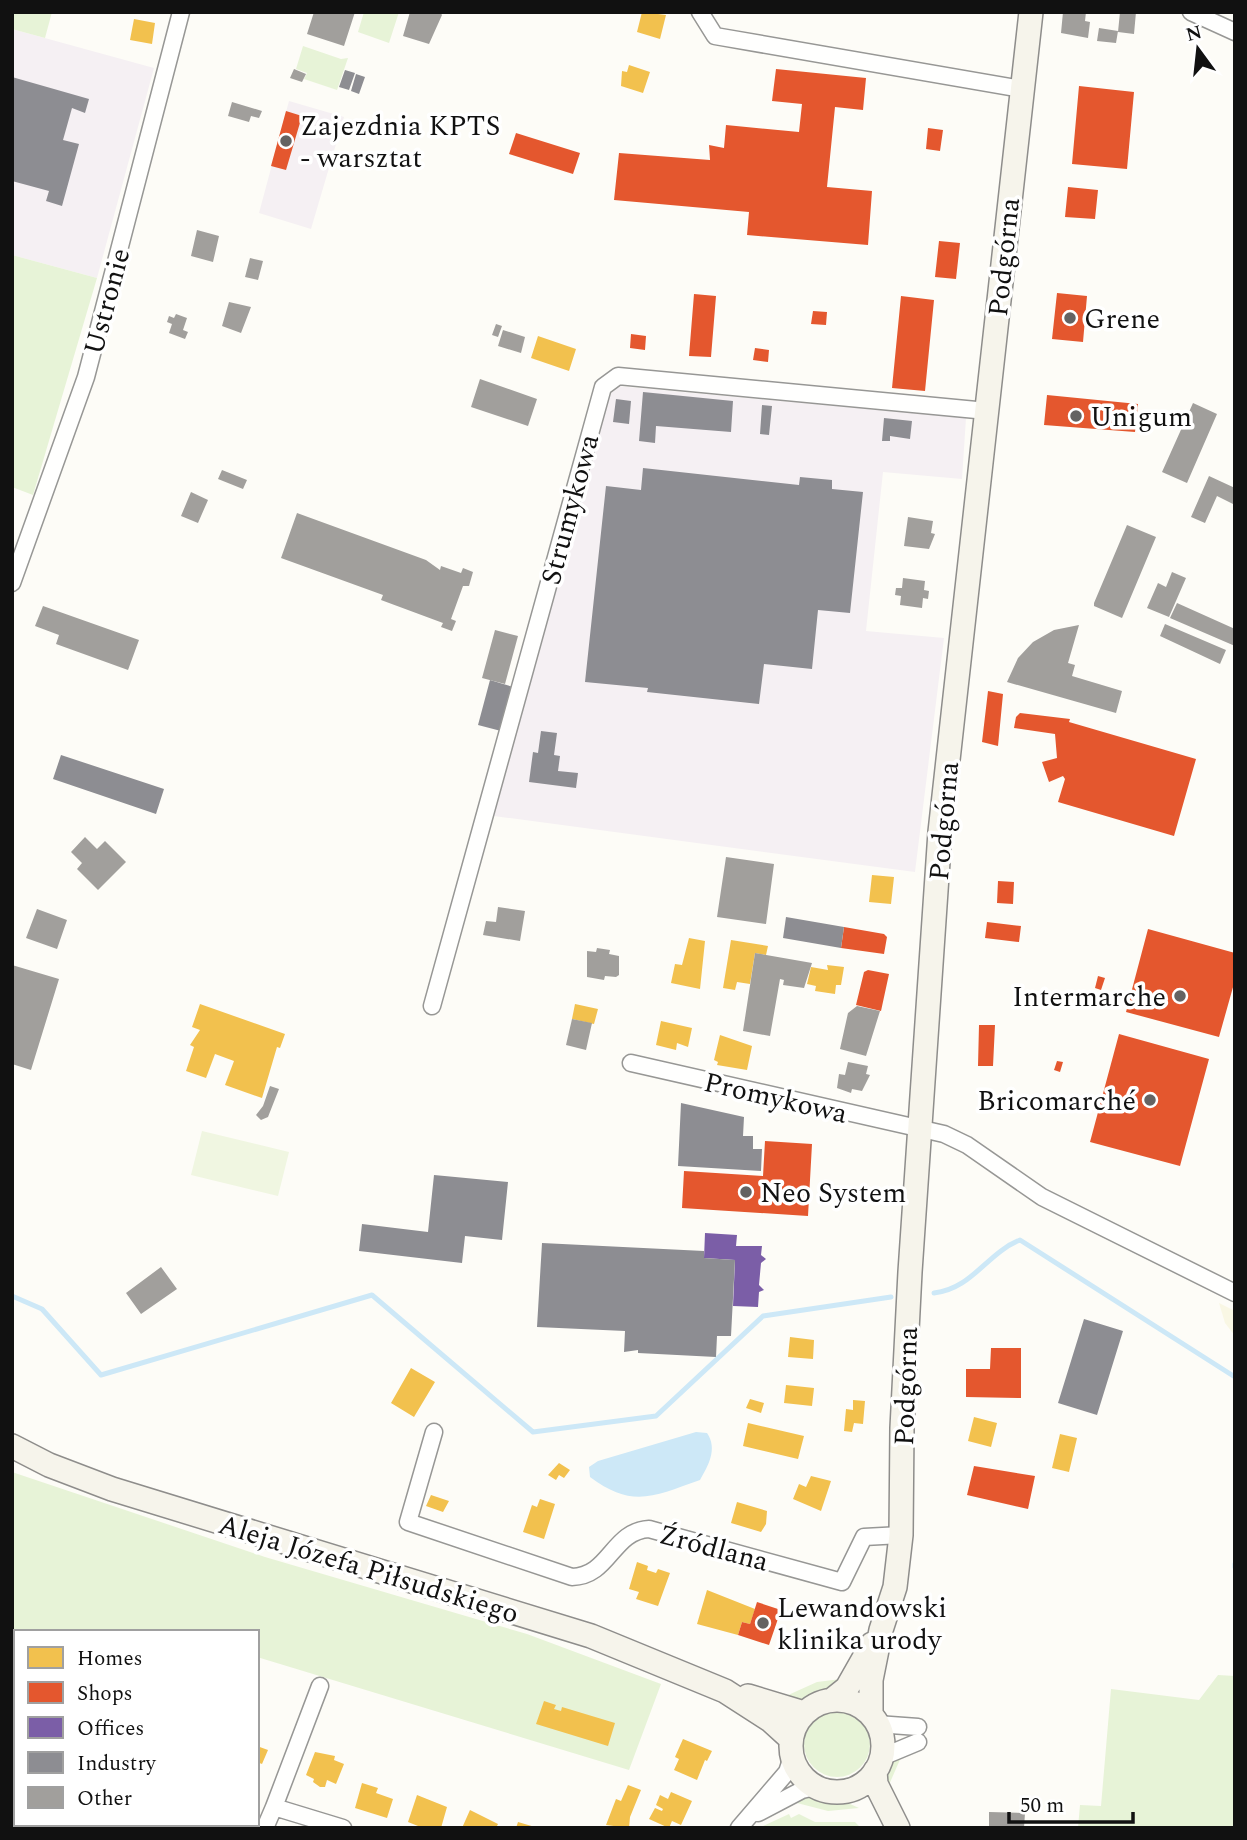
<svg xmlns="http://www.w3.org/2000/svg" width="1247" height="1840" viewBox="0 0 1247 1840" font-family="Spectral,serif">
	<rect width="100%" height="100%" fill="#fdfcf7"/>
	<path fill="#f5f0f3" d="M12,29L154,68L97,278L12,255Z
		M289,101L344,117L311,229L259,213Z
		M617,386L966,418L962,479L883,472L866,631L944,638L915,872L494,816L609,393Z
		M12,1767L16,1770V1824H43L41,1828H12Z"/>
	<path fill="#f9f7e4" d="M1219,1303L1235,1311V1336L1225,1323Z"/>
	<path fill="#e7f3d7" d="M12,12H52L45,38L12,29Z
		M364,12H399L389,43L358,32Z
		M303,46L341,59L348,58L337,90L304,79L307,73L296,69Z
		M12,255L97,278L33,495L12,487Z
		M12,1472L265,1557L527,1634L661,1684L629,1770L257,1657V1632H16V1770L12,1767Z
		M1218,1675L1235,1676V1828H1078L1080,1805L1101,1806L1111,1689L1199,1700Z
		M841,1679C825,1695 808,1704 786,1696L817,1682Z
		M804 1744a33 33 0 1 1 66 0a33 33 0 1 1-66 0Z
		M902,1755L888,1787L885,1774L893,1761Z
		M810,1796L841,1800L859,1808L828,1811L797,1803L796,1799Z
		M789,1814L791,1818L799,1814L815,1822H855L861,1828H759Z
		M43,1824H121L119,1828H41Z"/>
	<path fill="#f0f6e1" d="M202,1131L289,1152L278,1196L191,1175Z"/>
	<path fill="#cde8f7" d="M696,1432L707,1433C718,1449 708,1466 700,1480C654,1496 633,1509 590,1477L589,1467L598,1461Z"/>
	<path fill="#f2c14e" d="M642,12L666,15L660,39L637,32Z
		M134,19L155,23L152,44L130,40Z
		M629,65L650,72L643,93L621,86L622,71L627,72Z
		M538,336L576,349L569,371L531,358Z
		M872,875L894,877L891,904L869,902Z
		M689,938L705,941L700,989L671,983L675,964L682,965Z
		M731,940L768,946L766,955L755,953L750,984L737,982L735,990L723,988Z
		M827,965L844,967L841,985H836L835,994L815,991L816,986L807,984L811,967L828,970Z
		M200,1004L285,1034L280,1048L277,1047L262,1098L225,1085L234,1061L215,1054L206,1078L186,1071L194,1047L190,1045L200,1030L192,1027Z
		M575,1004L598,1009L594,1024L572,1019Z
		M661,1021L692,1028L688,1047L677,1043L676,1050L656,1045Z
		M720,1035L752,1046L747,1070L717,1065L718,1062L714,1060Z
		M790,1337L814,1340L813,1359L788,1357Z
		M411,1368L435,1382L414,1417L391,1403Z
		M786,1385L814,1388L812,1406L784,1403Z
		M750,1399L764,1403L761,1413L746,1408Z
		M853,1400L865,1401L863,1424L854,1423L852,1432L844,1431L846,1409L853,1410Z
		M974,1417L997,1423L991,1447L968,1441Z
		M748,1423L804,1436L798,1459L743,1446Z
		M1060,1434L1077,1438L1069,1472L1052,1468Z
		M559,1463L570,1470L564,1478L559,1475L556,1480L548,1475Z
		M811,1476L831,1481L821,1511L793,1499L799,1484L806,1487Z
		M431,1495L449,1501L443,1512L426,1506Z
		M540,1499L555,1504L544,1539L523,1532L532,1505L537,1507Z
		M737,1502L767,1511L766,1524L761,1532L731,1523Z
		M637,1562L648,1566L647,1570L656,1573L658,1569L670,1573L658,1606L636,1599L639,1592L629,1589Z
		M707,1590L755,1609L750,1624L742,1622L738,1635L697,1624Z
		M544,1701L556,1705L554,1709L561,1711L562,1707L615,1723L608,1746L536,1724Z
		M683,1739L712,1751L707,1761L705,1760L697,1780L674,1770L679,1759L675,1757Z
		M257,1746L268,1750L262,1764L257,1762Z
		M315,1752L335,1756L334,1760L344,1764L336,1784L327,1780L325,1787H320L313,1782L314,1779L306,1775Z
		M362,1783L378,1788L376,1793L393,1799L387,1818L355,1808Z
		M628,1785L641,1790L630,1817L629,1828L606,1825L616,1799L621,1801Z
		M671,1792L692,1801L681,1825L672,1821L669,1828L649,1819L655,1808L662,1811L663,1809L656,1805L660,1795L668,1799Z
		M417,1795L447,1807L441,1828H423L408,1822Z
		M470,1810L498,1824L496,1828H462Z
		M518,1822L535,1827V1828H516Z
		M195,1824H222L221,1828H193Z"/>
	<path fill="#e4572e" d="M776,69L866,78L863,110L835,107L827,187L872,191L868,245L747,235L749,212L614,200L619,153L710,160L709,145L724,148L726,125L799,132L802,104L772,101Z
		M1079,86L1134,92L1127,169L1072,164Z
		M286,111L302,116L286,170L271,166Z
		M928,128L943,130L940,151L926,149Z
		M516,133L580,153L573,174L509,154Z
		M1068,187L1098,190L1095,219L1065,217Z
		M939,241L960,243L956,279L935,277Z
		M1057,293L1087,296L1083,342L1052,339Z
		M694,294L716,296L711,357L689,356Z
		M901,296L934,300L925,391L892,388Z
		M813,311L827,312L826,325L811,324Z
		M631,334L646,336L645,350L630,348Z
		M755,348L769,350L768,362L753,360Z
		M1047,395L1138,404L1135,432L1044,425Z
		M988,691L1003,694L998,746L982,742Z
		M1020,713L1070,719L1069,722L1196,759L1174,836L1058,802L1065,779L1063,776L1049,782L1042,762L1057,758L1055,734L1014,728L1016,717Z
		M998,881L1014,882L1013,904L997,903Z
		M987,922L1021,926L1019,942L985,938Z
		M844,927L884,934L887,937L884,954L841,948Z
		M1148,929L1235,953V980L1219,1037L1126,1012Z
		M868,970L889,974L881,1011L856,1005L864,972Z
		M1098,976L1105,978L1101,990L1095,988Z
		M979,1025H995L993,1066H978Z
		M1119,1034L1209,1059L1180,1166L1090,1142Z
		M1057,1061L1063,1062L1060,1072L1054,1070Z
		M765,1141L812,1144L808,1216L682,1208L684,1171L763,1176Z
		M991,1348H1021V1398L966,1397V1369H990Z
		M974,1466L1035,1476L1028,1509L967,1495Z
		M757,1602L781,1610L769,1645L738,1635L742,1622L750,1624Z"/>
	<path fill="#7b5ea7" d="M705,1233L737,1235L736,1246H762L761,1255L766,1259L761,1263L759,1285L764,1290L759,1292L758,1307L733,1306L735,1260L704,1258Z"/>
	<path fill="#8d8d92" d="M345,70L355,73L349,90L339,87Z
		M356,74L365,77L359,94L351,91Z
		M12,77L89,99L85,113L72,108L63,140L79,144L62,206L46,201L49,191L12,181Z
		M643,392L733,401L731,432L656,426L655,443L639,441Z
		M616,399L631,401L629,424L613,422Z
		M762,405L772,406L769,435L760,434Z
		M884,418L912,421L910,439L890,436V441H882Z
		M643,468L799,485L800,477L832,480V489L863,492L850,613L818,610L812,669L764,664L759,704L647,692L648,688L585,682L606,486L641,490Z
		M490,680L513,687L501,731L478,725Z
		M541,731L557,733L554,755L560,756L558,771L578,773L576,788L529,782L533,752L538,753Z
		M61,755L164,789L156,814L53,779Z
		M786,917L844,927L841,948L783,938Z
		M681,1103L744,1117L743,1136H753V1149H762L761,1171L678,1166Z
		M434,1175L508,1182L502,1240L465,1236L462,1263L359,1251L362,1224L428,1232Z
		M542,1243L704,1251V1258L735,1260L731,1336H717L716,1357L638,1353V1350L624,1352L625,1331L537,1327Z
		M1084,1319L1123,1331L1097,1415L1058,1403Z"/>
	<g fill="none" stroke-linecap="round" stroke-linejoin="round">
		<path stroke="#cde8f7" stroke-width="5" d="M934,1293C972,1289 987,1253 1020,1240L1235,1377
			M12,1296L42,1309L101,1375L372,1295L533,1432L656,1416L763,1316L891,1297
			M1235,1564V1567"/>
	</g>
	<path fill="#a19f9c" d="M314,12H355L344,46L307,34Z
		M410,12H440L442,15L429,44L403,36Z
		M1063,12H1086L1085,21L1090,22L1088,38L1061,33Z
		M1120,12H1136L1134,34L1118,32Z
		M1099,28L1118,31L1116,43L1097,41Z
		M294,69L306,74L302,82L290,78Z
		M232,102L262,111L259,118L251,116L249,122L228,116Z
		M197,230L219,236L213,262L191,256Z
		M250,258L263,261L258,280L245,277Z
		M229,302L251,307L241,333L222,326Z
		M176,314L187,318L183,330L188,332L185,339L169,333L172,324L167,322L169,316L174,318Z
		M496,324L502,326L498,337L492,335Z
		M503,330L525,337L521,353L498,346Z
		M480,379L537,399L528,426L471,407Z
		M1193,403L1217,414L1187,483L1162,472Z
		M222,470L247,480L243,489L218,479Z
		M1209,476L1235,488V505L1217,496L1205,523L1191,517Z
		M191,492L208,500L198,523L181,516Z
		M297,513L426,560L440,570L441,566L461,573L463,568L473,572L469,586H463L451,619L456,621L452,631L441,627L443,623L381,600L383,595L281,558Z
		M908,517L933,521L931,533L935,534L929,549L904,546Z
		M1127,525L1156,537L1122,618L1094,606V603Z
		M1172,572L1186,578L1169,617L1147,608L1158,583L1166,587Z
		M903,578L925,581L924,590L929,591L928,599L923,598L922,608L900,605L901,596L895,595L896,588H902Z
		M1177,603L1235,629V646L1170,618Z
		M43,606L139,640L128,670L56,644L59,635L35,626Z
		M1165,624L1226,650L1220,664L1160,636Z
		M1079,625L1068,663L1075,665L1072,676L1122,691L1116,713L1007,682L1018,658L1033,642L1054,630Z
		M495,630L518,636L505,684L482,678Z
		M85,837L97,849L105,841L126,862L98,890L77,869L82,863L71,852Z
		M726,857L774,864L766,924L717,917Z
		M498,907L525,911L520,941L483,935L486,921L496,922Z
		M37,909L67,920L57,949L26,938Z
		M597,948L610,950L609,954L619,956V975L616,977L605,976L604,980L587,977V951L596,952Z
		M755,953L812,963L804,988L783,985L784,980L780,979L770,1036L743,1031Z
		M12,965L59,979L31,1070L12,1064Z
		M857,1006L880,1011L866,1056L840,1049L848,1013Z
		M572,1019L592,1023L586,1050L566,1045Z
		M848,1062L868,1066L866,1074L870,1075L862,1091L852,1089L851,1093L837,1088L839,1074L845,1075Z
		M270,1086L279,1089L268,1117L261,1120L256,1115L263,1106Z
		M161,1267L177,1289L141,1314L126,1293Z
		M989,1812L1025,1813L1024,1828H989Z"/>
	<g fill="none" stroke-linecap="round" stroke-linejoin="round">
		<defs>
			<path id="minor" d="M700,12L715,36L1021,89
				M1191,12L1235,32
				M12,583L86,377L181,12
				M432,1006L603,387L618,376L987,411
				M631,1063L944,1134L967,1145L1042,1197L1235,1293
				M434,1432L408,1522L572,1577C610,1576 612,1531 649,1529L842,1582L864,1537L901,1535
				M877,1724L918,1727
				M882,1757L918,1742
				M274,1807L320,1686
				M758,1813L802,1790L815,1787
				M265,1828L274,1807L343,1828
				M739,1828L787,1772L792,1757"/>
			<path id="secondary" d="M12,1446L49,1465L112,1489L591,1636L725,1691L770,1720L791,1739
				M748,1696L804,1713
				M791 1746a46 46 0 1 1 92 0a46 46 0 1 1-92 0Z
				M832,1700L847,1688L872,1644
				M871,1715V1680L881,1630L895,1587L901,1535L902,1428L910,1272L940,832L1031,12
				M875,1771L876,1784L898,1828"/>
		</defs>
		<use href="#minor" stroke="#979795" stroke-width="19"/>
		<use href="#secondary" stroke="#8e8d8b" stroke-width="26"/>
		<use href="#minor" stroke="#fffffe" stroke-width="16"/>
		<use href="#secondary" stroke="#f6f4eb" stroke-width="23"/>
	</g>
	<g fill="#646362" stroke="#fff" stroke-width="2.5">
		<circle cx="286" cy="141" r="7"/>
		<circle cx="1070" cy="318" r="7"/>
		<circle cx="1076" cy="416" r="7"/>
		<circle cx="1180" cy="996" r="7"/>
		<circle cx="1150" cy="1100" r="7"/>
		<circle cx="746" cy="1192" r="7"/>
		<circle cx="763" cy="1623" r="7"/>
	</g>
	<g text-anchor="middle" stroke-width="7" stroke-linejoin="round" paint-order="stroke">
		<g font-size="28" fill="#111" stroke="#fff" text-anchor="start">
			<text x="300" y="135">Zajezdnia KPTS<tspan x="300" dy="32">- warsztat</tspan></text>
			<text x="1084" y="328">Grene</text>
			<text x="1090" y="426">Unigum</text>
			<text x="1166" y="1006" text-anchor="end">Intermarche</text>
			<text x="1136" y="1110" text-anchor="end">Bricomarché</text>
			<text x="760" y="1202">Neo System</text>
			<text x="777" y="1617">Lewandowski<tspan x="777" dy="32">klinika urody</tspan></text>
		</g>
		<g font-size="28" fill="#111" stroke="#fff">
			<text transform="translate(1003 257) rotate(-84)" y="10">Podgórna</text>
			<text transform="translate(106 301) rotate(-75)" y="10">Ustronie</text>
			<text transform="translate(569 509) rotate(-75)" y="10">Strumykowa</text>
			<text transform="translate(943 821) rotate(-85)" y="10">Podgórna</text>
			<text transform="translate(776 1097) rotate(13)" y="10">Promykowa</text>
			<text transform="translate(905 1386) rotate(-88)" y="10">Podgórna</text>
			<text transform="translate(714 1547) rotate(15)" y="10">Źródlana</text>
			<text transform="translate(369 1568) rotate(17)" y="10">Aleja Józefa Piłsudskiego</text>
		</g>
	</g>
	<rect width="1247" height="1840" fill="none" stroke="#111111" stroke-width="28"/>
	<rect x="14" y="1630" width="245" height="196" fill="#ffffff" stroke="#a0a0a0" stroke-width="2"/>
	<rect x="28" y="1647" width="35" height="21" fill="#f2c14e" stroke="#a0a0a0" stroke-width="2"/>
	<text x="77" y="1665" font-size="21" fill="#111111">Homes</text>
	<rect x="28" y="1682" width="35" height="21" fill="#e4572e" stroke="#a0a0a0" stroke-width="2"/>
	<text x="77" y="1700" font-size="21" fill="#111111">Shops</text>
	<rect x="28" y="1717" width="35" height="21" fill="#7b5ea7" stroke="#a0a0a0" stroke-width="2"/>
	<text x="77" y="1735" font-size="21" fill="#111111">Offices</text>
	<rect x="28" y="1752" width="35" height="21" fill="#8d8d92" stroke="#a0a0a0" stroke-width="2"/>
	<text x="77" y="1770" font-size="21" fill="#111111">Industry</text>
	<rect x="28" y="1787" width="35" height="21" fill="#a19f9c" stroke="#a0a0a0" stroke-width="2"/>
	<text x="77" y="1805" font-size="21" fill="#111111">Other</text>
	<g transform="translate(1198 49) rotate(345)" stroke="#ffffff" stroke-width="5" paint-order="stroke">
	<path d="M0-5L12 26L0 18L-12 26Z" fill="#111111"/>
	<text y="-10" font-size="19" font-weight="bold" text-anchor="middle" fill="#111111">N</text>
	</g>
	<path d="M1009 1812v10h124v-10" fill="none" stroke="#111111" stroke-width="3.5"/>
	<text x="1020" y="1812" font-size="21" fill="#111111" stroke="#ffffff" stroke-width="5" paint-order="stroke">50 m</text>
</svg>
